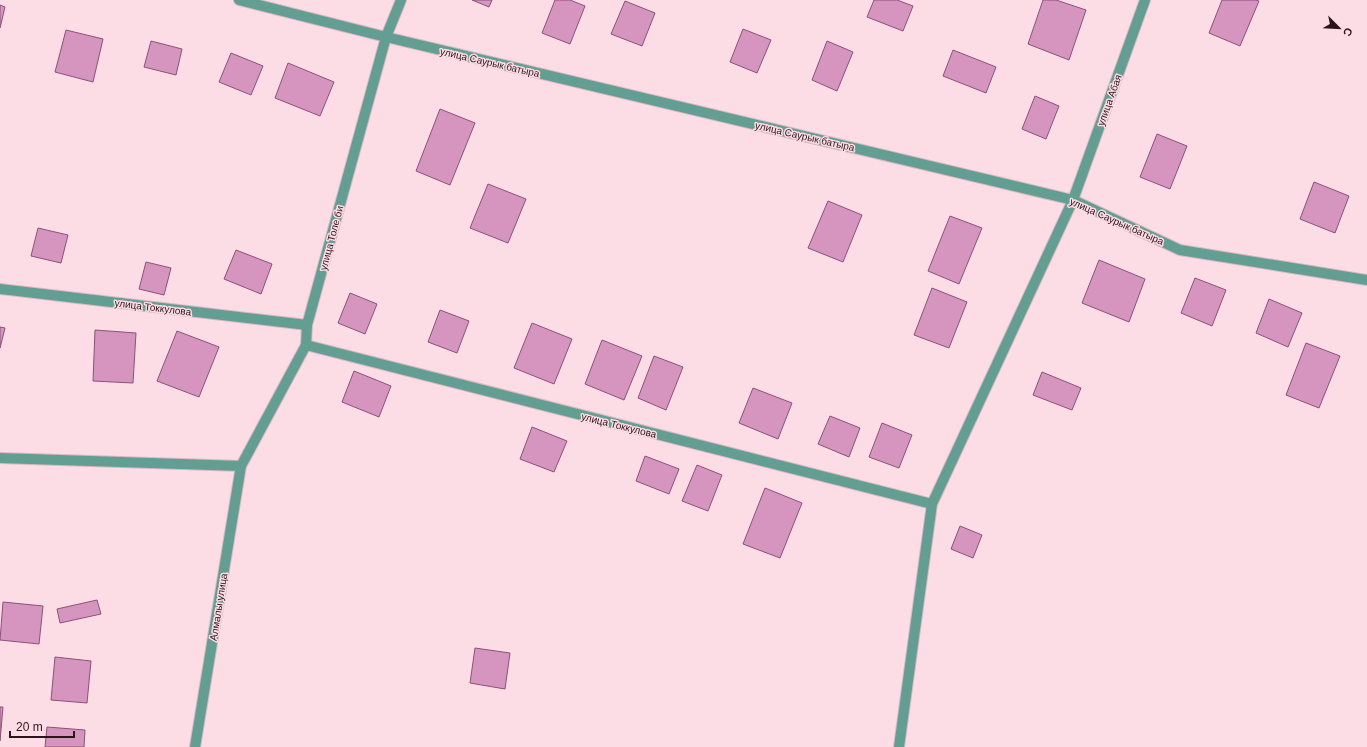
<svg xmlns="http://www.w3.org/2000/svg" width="1367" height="747" viewBox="0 0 1367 747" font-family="Arial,sans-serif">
	<rect width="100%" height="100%" fill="#fddde5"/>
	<path fill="#d695be" stroke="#8c5178" d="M472,0H492L489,7Z
		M555,0H570L585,6L570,44L542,33Z
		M874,0H897L913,6L903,31L867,17Z
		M1043,0H1056L1086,10L1069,60L1028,44Z
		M1222,0H1256L1259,1L1240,46L1209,33Z
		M625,1L655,13L642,46L611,34Z
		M0,5L5,7L0,28Z
		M743,29L771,40L757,73L730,62Z
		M66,30L103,39L93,82L55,72Z
		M151,41L182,49L176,75L144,67Z
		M827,41L853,52L837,91L812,80Z
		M953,50L996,67L986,93L943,76Z
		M231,53L263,66L251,95L219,82Z
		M288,63L334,82L320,116L275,98Z
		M1035,96L1059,106L1046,139L1022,129Z
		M440,109L475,123L450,185L416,171Z
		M1157,134L1187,146L1170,189L1140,177Z
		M1314,182L1349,196L1335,233L1300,219Z
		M488,184L526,199L508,243L470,228Z
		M828,201L862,215L843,262L808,248Z
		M950,216L982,228L959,284L928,271Z
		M38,228L68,235L61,263L31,256Z
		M236,250L272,264L261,294L224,279Z
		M1099,260L1145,279L1129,322L1082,303Z
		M146,262L171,268L164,295L139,289Z
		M1195,278L1226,290L1212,326L1181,313Z
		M932,288L967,302L949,348L914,335Z
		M350,293L377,304L365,334L338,323Z
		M1269,299L1302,313L1288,347L1256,333Z
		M440,310L469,321L457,353L428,342Z
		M532,323L572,339L554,384L514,368Z
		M0,327L5,328L0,348Z
		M95,330L136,333L133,383L93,381Z
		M177,331L219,347L199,397L157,381Z
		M602,340L642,356L624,400L585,384Z
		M1306,343L1340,356L1319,408L1286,395Z
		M654,356L683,367L666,410L638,398Z
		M354,371L391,386L379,417L342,402Z
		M1042,372L1081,388L1072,410L1033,395Z
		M753,388L792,403L778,439L739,423Z
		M830,416L860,428L849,457L818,444Z
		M882,423L912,435L899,468L869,457Z
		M532,427L567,441L554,472L520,459Z
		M645,456L679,469L669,494L636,481Z
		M697,465L722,475L708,511L682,501Z
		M765,488L802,503L780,558L743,544Z
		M960,526L982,535L973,558L951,549Z
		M97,600L101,614L60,623L57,609Z
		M3,602L43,606L39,644L0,640Z
		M475,648L510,653L505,689L470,683Z
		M55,657L91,661L87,703L51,700Z
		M0,707H3L0,741Z
		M47,727L85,730L84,747H45Z"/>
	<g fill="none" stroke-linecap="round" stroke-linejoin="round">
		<defs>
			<path id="minor" d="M239,0L386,37L1073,200L1180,250L1367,280
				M0,289L307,325
				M306,345L932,504
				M0,458L241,466
				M195,747L241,466L306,345L307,325L386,37L401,0
				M899,747L932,504L1073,200L1145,0"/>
		</defs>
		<use href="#minor" stroke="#d8b9c1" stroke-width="12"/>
		<use href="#minor" stroke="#629e92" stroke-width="10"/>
	</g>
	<g text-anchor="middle" stroke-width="3" stroke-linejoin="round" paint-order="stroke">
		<g font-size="10" fill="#2e131b" stroke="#fddde5">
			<text transform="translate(490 62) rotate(13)" y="4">улица Саурык батыра</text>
			<text transform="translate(1109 100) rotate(-70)" y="4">улица Абая</text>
			<text transform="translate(805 136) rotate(13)" y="4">улица Саурык батыра</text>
			<text transform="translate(1117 221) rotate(24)" y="4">улица Саурык батыра</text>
			<text transform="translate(331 238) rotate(-75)" y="4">улица Толе би</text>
			<text transform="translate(153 307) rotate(7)" y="4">улица Токкулова</text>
			<text transform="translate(619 425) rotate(14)" y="4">улица Токкулова</text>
			<text transform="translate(218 607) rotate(-81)" y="4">Алмалы улица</text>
		</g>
	</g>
	<g transform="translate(1339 28) rotate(114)" stroke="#fddde5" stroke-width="3" paint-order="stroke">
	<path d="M0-3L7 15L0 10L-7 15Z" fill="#2e131b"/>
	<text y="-6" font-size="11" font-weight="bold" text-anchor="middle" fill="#2e131b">С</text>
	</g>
	<path d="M10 731v6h64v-6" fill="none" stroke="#2e131b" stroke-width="2"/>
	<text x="16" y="731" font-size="12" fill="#2e131b" stroke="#fddde5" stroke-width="3" paint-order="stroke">20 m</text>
</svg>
